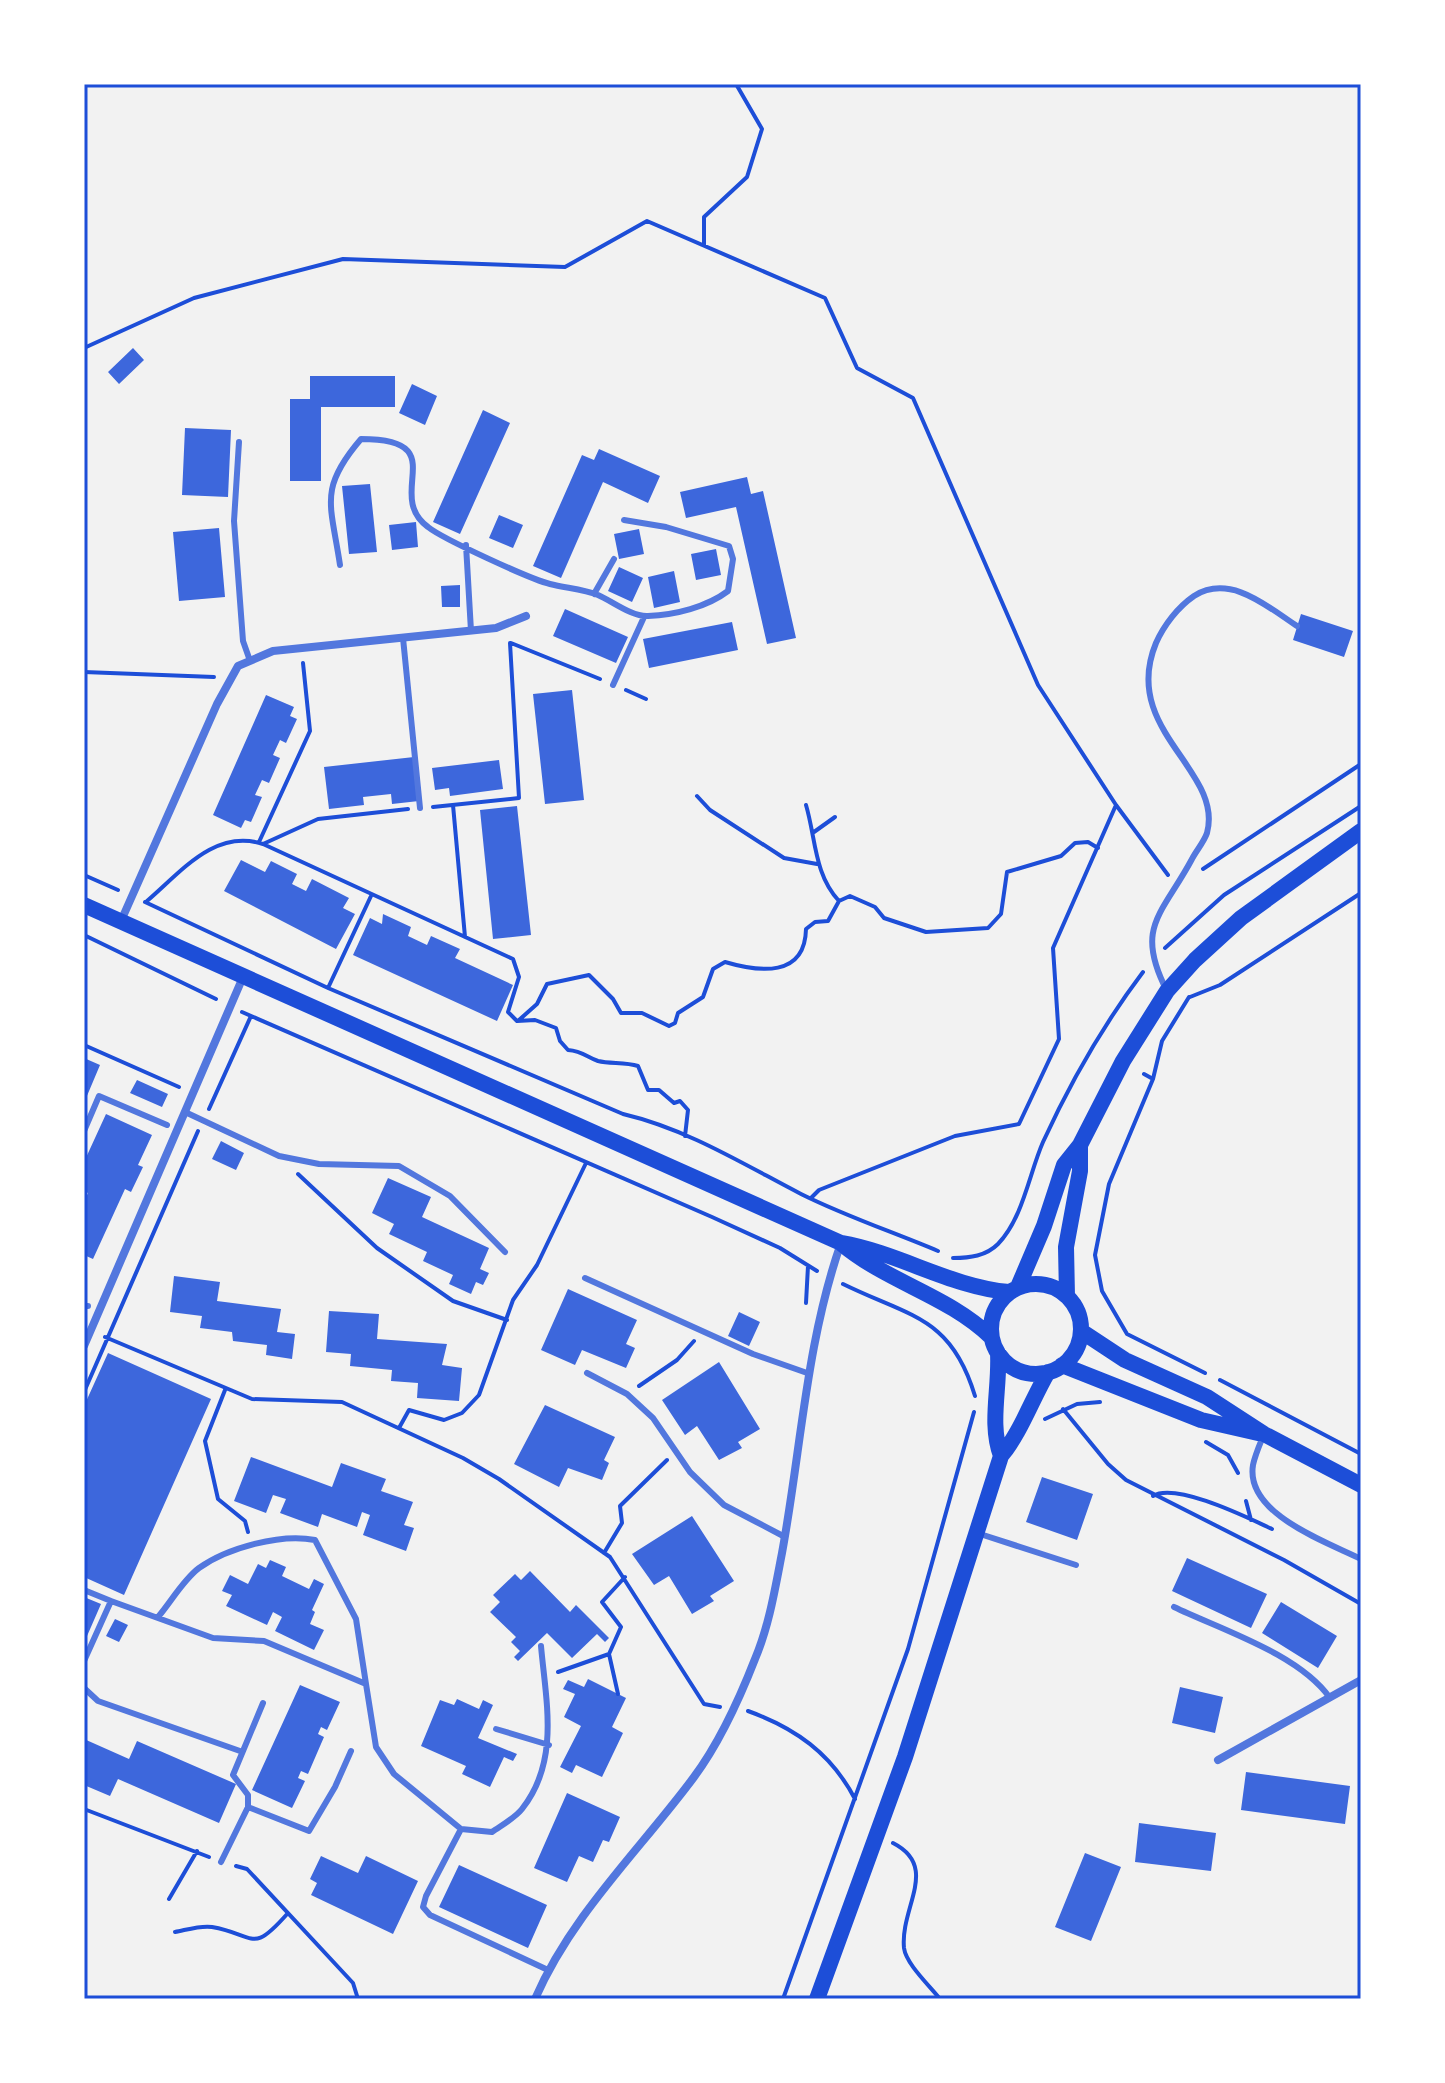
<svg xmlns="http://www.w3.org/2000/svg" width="1445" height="2083" viewBox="0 0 1445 2083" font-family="'Fira Sans Condensed',sans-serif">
	<rect width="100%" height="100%" fill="#f2f2f2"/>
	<path fill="#3d67dc" d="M133,348L144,360L119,384L108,372Z
		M310,376H395V407H321V481H290V399H310Z
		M412,384L437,396L425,425L399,413Z
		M483,410L510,423L460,534L433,522Z
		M185,428L231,430L228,497L182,495Z
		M599,449L660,476L648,503L603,482L561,578L533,566L582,455L594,460Z
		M747,477L751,494L763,491L796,638L767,644L736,507L686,518L680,492Z
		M370,484L377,552L349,554L342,486Z
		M499,515L523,525L513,548L489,538Z
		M416,522L418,547L392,550L389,525Z
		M219,528L225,597L179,601L173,532Z
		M639,529L644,554L619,559L614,534Z
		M716,549L721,575L696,580L691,554Z
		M619,567L643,578L632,602L608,591Z
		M674,571L680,602L654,608L648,577Z
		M460,585V607H442L441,586Z
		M565,609L628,637L616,663L553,636Z
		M1301,614L1353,631L1344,657L1293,640Z
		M732,622L738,650L649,668L643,639Z
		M572,690L584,800L545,804L533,694Z
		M266,695L294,707L290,716L297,719L286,743L280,740L273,755L280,758L269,783L262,780L255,795L262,797L251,822L245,820L241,828L213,815Z
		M414,757L419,801L392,804L391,794L363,797L364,805L329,809L324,767Z
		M499,760L503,789L450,796L449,788L435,790L432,768Z
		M517,806L531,935L493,939L480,810Z
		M241,860L265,872L271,861L297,874L292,884L306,891L312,879L349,898L343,908L355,914L336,949L224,891Z
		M383,914L411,927L408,936L427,945L431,936L460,949L455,958L513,985L497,1021L353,955L370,918L382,924Z
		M84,1058L100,1065L84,1103Z
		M137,1080L168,1094L162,1107L130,1093Z
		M106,1114L152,1135L138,1165L143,1167L131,1192L125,1189L93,1259L84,1255V1202L88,1193L84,1191V1162Z
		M221,1141L244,1153L236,1170L212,1159Z
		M388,1178L431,1197L422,1217L489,1248L480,1269L489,1273L483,1285L476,1282L471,1294L449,1284L453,1275L423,1261L427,1252L389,1234L394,1224L372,1213Z
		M174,1276L220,1282L217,1301L281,1309L277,1332L295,1334L292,1359L266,1355L267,1345L233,1341L232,1332L200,1328L202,1316L170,1312Z
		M568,1289L637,1320L626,1344L635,1348L626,1368L582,1350L575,1365L541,1350Z
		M329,1311L379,1314L377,1339L447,1344L442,1365L462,1368L459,1401L417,1398L418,1383L391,1381L392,1370L350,1366L351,1354L326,1352Z
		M739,1312L760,1322L749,1346L728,1336Z
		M108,1353L211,1399L124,1595L84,1577V1406Z
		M719,1362L760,1429L738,1442L742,1448L719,1460L697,1426L685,1435L662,1400Z
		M545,1405L615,1437L604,1460L609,1463L602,1480L568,1468L559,1487L514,1464Z
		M251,1457L332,1487L341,1463L386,1479L381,1491L413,1502L404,1525L414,1528L406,1551L363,1535L370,1515L362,1512L357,1527L322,1514L318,1527L280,1513L286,1499L273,1495L266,1513L234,1501Z
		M1042,1477L1093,1494L1077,1540L1026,1522Z
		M692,1516L734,1581L710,1596L714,1601L692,1614L669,1576L654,1585L632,1554Z
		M1187,1558L1267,1594L1251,1628L1172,1591Z
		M270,1560L286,1567L282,1576L309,1589L314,1579L324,1584L312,1610L315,1612L310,1624L324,1630L314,1650L275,1631L282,1617L273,1612L267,1625L226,1606L232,1595L222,1591L230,1575L248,1584L258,1564L266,1568Z
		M530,1571L570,1612L576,1605L609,1638L605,1642L597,1634L572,1658L547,1633L518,1661L514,1657L520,1651L511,1642L516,1637L490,1612L500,1602L493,1595L515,1574L521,1580Z
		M84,1597L101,1604L84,1643Z
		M1281,1602L1337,1636L1318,1668L1262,1633Z
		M115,1619L128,1625L119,1642L106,1636Z
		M588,1679L626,1698L612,1727L623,1733L602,1777L576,1765L572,1773L560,1767L581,1726L564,1717L575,1694L563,1689L568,1680L584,1687Z
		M300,1685L340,1702L327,1730L321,1727L318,1734L324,1737L308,1774L301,1771L298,1778L305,1781L292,1808L252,1790Z
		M1180,1687L1223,1697L1215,1733L1172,1723Z
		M457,1699L479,1709L483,1700L493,1705L478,1738L517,1754L513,1761L504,1757L490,1787L462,1774L466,1766L421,1746L440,1700L454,1705Z
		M84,1739L129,1759L137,1741L236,1784L219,1823L118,1779L110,1796L84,1785Z
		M1246,1772L1350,1786L1345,1824L1241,1810Z
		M567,1793L620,1817L609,1842L603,1840L593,1862L579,1856L567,1882L534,1868Z
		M1139,1823L1216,1833L1211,1871L1135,1862Z
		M1085,1853L1121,1867L1091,1941L1055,1927Z
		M321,1856L358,1873L366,1856L418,1881L393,1934L311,1895L317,1883L310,1879Z
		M459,1865L547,1905L528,1948L439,1907Z"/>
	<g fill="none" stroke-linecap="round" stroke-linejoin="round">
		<path stroke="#1d4ed8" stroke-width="4" d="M704,245V217L747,177L762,129L736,84
			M84,348L194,298L343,259L565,267L647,221L825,298L857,368L913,398L1038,685L1116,805L1053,948L1059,1039L1019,1124L955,1136L819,1190L811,1198
			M511,643L600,679
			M84,672L214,677
			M626,690L646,699
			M697,796L710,810L784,858L817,864
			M453,805L465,937
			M1116,805L1168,875
			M433,807L519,798L510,643
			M814,832L835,817
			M259,842L310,731L303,663
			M263,844L318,819L408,809
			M1203,869L1361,764
			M84,875L118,890
			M147,901C181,872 215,828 263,844L513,959L519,977L508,1012L517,1021L535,1020L556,1028L560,1041L568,1050C582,1051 587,1057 598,1061C610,1064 625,1062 638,1066L648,1090H659L674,1103L680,1101L688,1110L685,1136
			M839,901L850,896L875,907L884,918L926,932L988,928L1001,914L1007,872L1061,856L1075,843L1088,842L1098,848
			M145,902L328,988L623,1114C687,1129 743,1164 801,1194C845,1216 893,1232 938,1251
			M84,935L216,999
			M1165,948L1224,895L1361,806
			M328,988L371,896
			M1189,997L1162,1041L1153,1079L1109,1184L1095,1255L1102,1291L1127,1334L1205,1373
			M1190,997L1220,985L1361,893
			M242,1012L712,1217L780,1248L817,1271
			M519,1020L537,1004L547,984L589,975L613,999L621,1013H642L669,1026L675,1023L678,1013L703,997L713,969L725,962C759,972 805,978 806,929L815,922L828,921L839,901C814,874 816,839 806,805
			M84,1045L179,1087
			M1144,1074L1153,1079
			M209,1109L251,1016
			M298,1174L377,1248L453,1301L507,1320
			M953,1258C970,1258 986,1256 998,1244C1023,1218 1029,1174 1043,1142C1071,1081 1103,1025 1143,972
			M843,1284C910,1317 951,1316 975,1396
			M806,1303L808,1266
			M105,1337L252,1399L342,1402L463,1458L499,1479L610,1557L704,1704L720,1707
			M1220,1380L1361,1454
			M639,1386L677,1360L694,1341
			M225,1390L205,1441L218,1499L245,1521L248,1532
			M84,1392L198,1131
			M1063,1409L1108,1464L1126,1480L1284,1560L1361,1604
			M1045,1419L1077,1404L1100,1402
			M399,1428L409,1410L444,1420L462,1413L479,1395L513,1300L537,1265L586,1163
			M1206,1442L1228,1455L1238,1473
			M1153,1496C1176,1482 1248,1518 1272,1529
			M1246,1501L1251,1520
			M604,1553L622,1523L620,1506L667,1460
			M609,1654L618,1694
			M558,1672L609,1654L621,1627L602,1602L625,1577
			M748,1711C795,1728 831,1753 855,1799
			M84,1809L209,1857
			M893,1843C940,1867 900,1907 904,1948C906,1964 930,1986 940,1999
			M236,1866L247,1869L353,1983L358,1999
			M169,1899L197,1851
			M175,1932C186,1930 201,1925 212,1927C257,1935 251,1955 288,1913
			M783,1999L908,1649L974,1412"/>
		<path stroke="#5277de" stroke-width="6" d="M239,442L234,521L243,641L249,658
			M466,545L471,631
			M340,565C331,504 318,489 361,439C455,439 383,494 428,527C443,539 530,579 550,584C565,588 583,589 598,595C612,601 632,617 648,616C675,615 707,607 728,591L733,559L729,546L666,527L624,520
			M594,594L614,559
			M403,638L420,808
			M613,685L644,617
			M1167,991C1134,927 1162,915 1192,859C1196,851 1204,842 1207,833C1224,770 1120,730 1156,643C1164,625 1178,607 1194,596C1230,573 1268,607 1297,626
			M185,1112L279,1156L319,1164L399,1166L450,1196L505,1252
			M84,1131L99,1096L167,1125
			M585,1278L753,1354L810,1374
			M84,1306H88
			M587,1373L627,1394L653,1418L690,1472L724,1505L785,1537
			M1264,1434C1260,1444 1255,1455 1253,1465C1245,1514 1327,1542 1361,1559
			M977,1533L1076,1565
			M84,1590L111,1601
			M1174,1607C1222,1630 1299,1654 1330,1698
			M84,1661L111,1601L213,1638L264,1641L366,1684L356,1619L315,1540C281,1533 227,1548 199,1568C183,1580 171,1602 158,1617
			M366,1684L376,1747L394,1774L461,1829L492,1832C502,1825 515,1818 522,1809C560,1761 546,1702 541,1646
			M84,1688L98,1701L240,1751
			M496,1729L549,1745
			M248,1807V1795L233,1775L263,1703
			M461,1829L426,1896L423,1907L430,1915L548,1970
			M221,1862L248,1807L309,1831L335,1787L351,1751"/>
		<path stroke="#5277de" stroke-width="8" d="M121,921L217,704L238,666L273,651L496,628L526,616
			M84,1346L243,977
			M1218,1760L1361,1680
			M535,1999C572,1914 639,1851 694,1777C720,1742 739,1700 755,1659C769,1626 775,1589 782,1553C801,1450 806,1343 841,1243"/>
		<path stroke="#1d4ed8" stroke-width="16" d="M84,905L841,1243C899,1253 951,1287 1009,1292
			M842,1244C889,1283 947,1295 991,1337
			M991 1329a45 45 0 1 1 90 0a45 45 0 1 1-90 0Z
			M1018,1287L1044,1226L1064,1165L1080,1145L1123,1061L1167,991L1195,960L1241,918L1361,831
			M1067,1296L1066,1247L1080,1171V1145
			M1081,1331L1125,1360L1207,1397L1264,1434L1361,1485
			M998,1353C1000,1388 989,1424 1001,1456
			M1062,1365L1201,1420L1258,1433
			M817,1999L905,1757L1001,1456C1021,1432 1032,1399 1048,1372"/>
	</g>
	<rect width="1445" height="2083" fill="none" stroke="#ffffff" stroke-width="172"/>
	<rect x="86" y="86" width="1273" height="1911" fill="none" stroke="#1d4ed8" stroke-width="3"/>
</svg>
